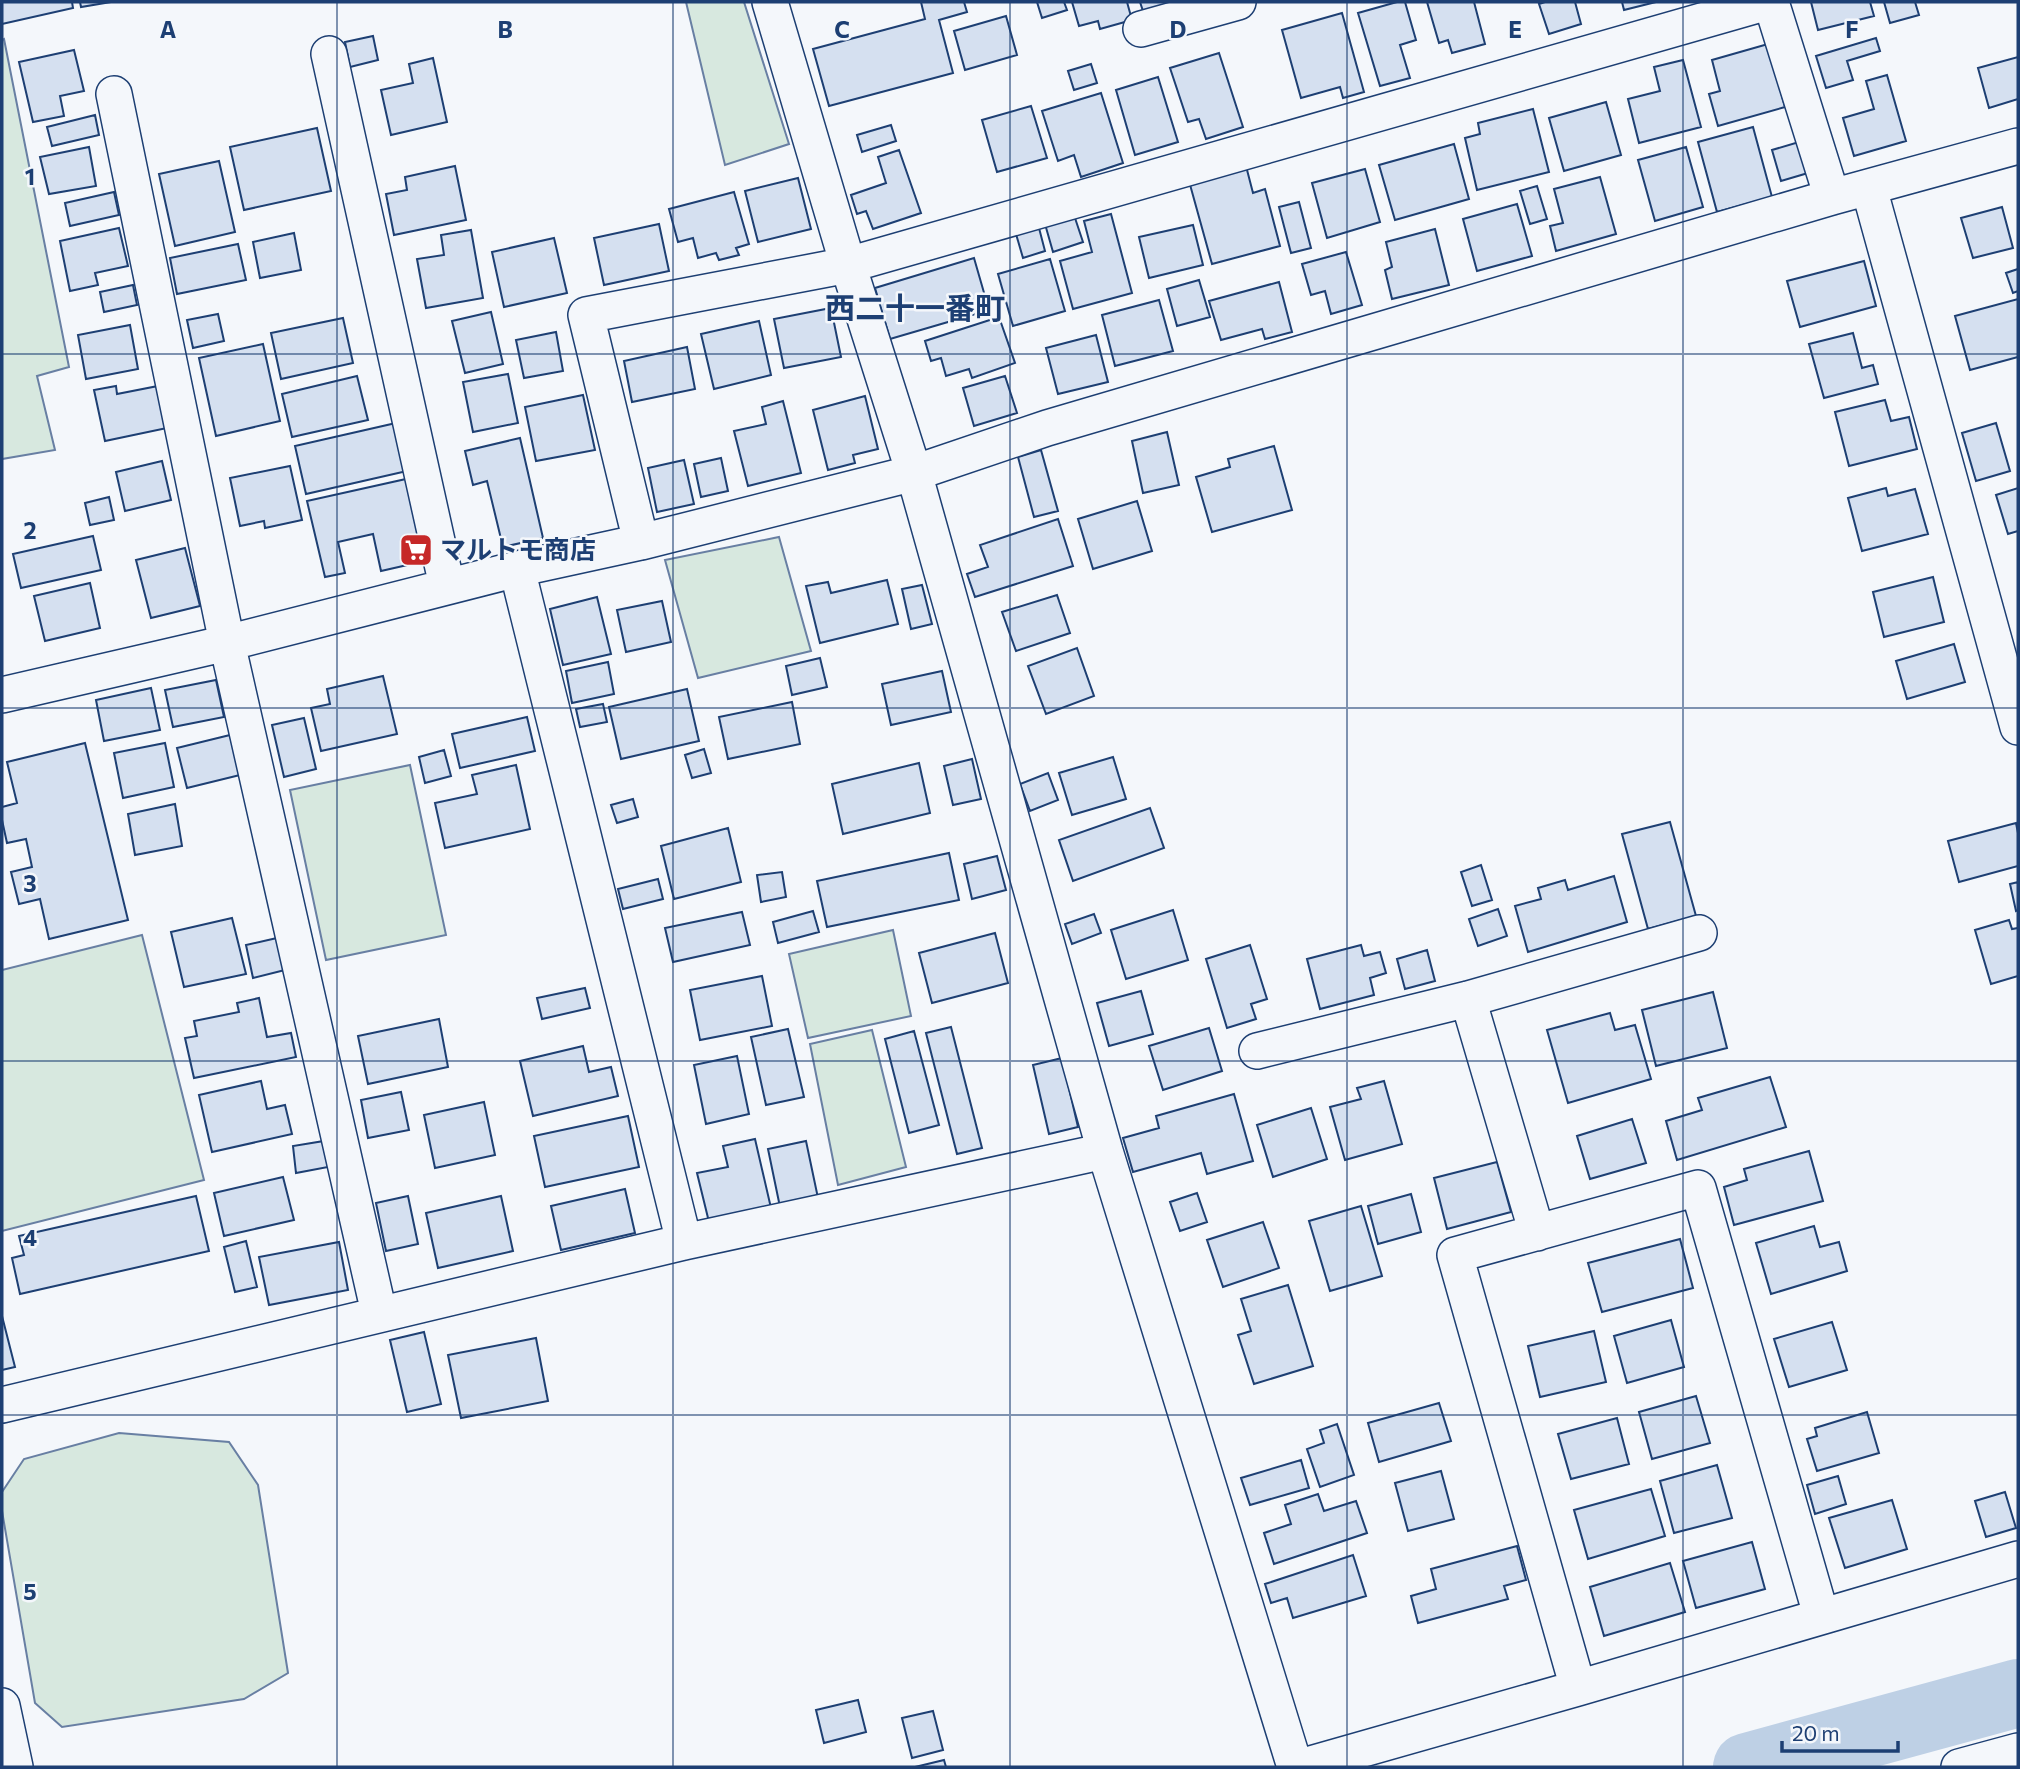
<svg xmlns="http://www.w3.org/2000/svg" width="2020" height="1769" viewBox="0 0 2020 1769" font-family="Commissioner,'Noto Sans JP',sans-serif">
	<rect width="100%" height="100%" fill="#f4f7fb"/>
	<path fill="#d7e8df" stroke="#687fa3" stroke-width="2" d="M686,2H744L789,144L725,165Z
		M4,39L69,367L37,376L55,450L2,459V40Z
		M779,537L811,651L698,678L665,560Z
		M410,765L446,935L326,960L290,790Z
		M893,930L911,1016L808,1038L789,954Z
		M142,935L204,1180L2,1231V970Z
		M872,1030L906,1167L838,1185L810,1044Z
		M119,1433L229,1442L258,1485L288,1673L244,1699L62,1727L35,1703L2,1511V1492L24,1459Z"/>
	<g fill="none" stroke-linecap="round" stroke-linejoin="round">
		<path stroke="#bed0e5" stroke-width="68" d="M1747,1767L2018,1693"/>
	</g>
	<path fill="#d5e0f0" stroke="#1d3f73" stroke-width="2" d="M2,2H72L73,8L2,24Z
		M80,2H111L81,7Z
		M921,2H964L967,12L939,20L953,73L829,106L813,49L925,19Z
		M1037,2H1064L1067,10L1042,18Z
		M1072,2H1127L1132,20L1100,29L1098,21L1079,26Z
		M1140,2H1184L1144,14Z
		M1397,2H1405L1416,40L1400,45L1410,78L1380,86L1358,13Z
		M1427,2H1474L1485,44L1452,53L1448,40L1439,43Z
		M1545,2H1575L1581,24L1549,34L1539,4Z
		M1622,2H1656L1624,10Z
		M1811,2H1870L1874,16L1818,30Z
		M1884,2H1915L1919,15L1890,23Z
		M1342,13L1364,92L1343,98L1340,87L1301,98L1282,30Z
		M1006,16L1017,55L965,70L954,31Z
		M373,36L378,60L350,67L345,42Z
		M1876,38L1880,51L1847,61L1853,80L1826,88L1816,56Z
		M1768,44L1785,107L1718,126L1709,94L1720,91L1712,60Z
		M74,50L84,91L60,96L64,116L33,122L19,62Z
		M1219,53L1243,127L1206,139L1199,119L1188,122L1170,68Z
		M2018,57V99L1989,108L1978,68Z
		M433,58L447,122L391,135L381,90L413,83L409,64Z
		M1683,60L1701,127L1639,143L1628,99L1660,91L1654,67Z
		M1091,64L1097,83L1074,90L1068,71Z
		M1887,75L1906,141L1854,156L1843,118L1874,109L1866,81Z
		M1158,77L1178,142L1135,155L1116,90Z
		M1101,93L1123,163L1081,177L1074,155L1058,161L1042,111Z
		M1606,102L1621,155L1564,171L1549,118Z
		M1031,106L1047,158L997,172L982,120Z
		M1533,109L1549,172L1477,190L1465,138L1480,134L1478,123Z
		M95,115L99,135L52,146L47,127Z
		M891,125L896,141L862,152L857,135Z
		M1753,127L1772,197L1717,212L1698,142Z
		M317,128L331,191L244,210L230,147Z
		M1799,142L1808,173L1781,181L1772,150Z
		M1454,144L1469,199L1395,220L1379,165Z
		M89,147L96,186L49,194L40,157Z
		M1686,147L1703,207L1655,221L1638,160Z
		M899,150L921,213L873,229L866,211L857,214L851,195L886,183L878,157Z
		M219,161L235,232L175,246L159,174Z
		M455,166L466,220L394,235L386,194L407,190L405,177Z
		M1246,166L1253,193L1265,189L1280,246L1212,264L1189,181Z
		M1365,169L1380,222L1327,238L1312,183Z
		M1600,177L1616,234L1556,251L1550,226L1563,223L1554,189Z
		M798,178L811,229L758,242L745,191Z
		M1537,186L1547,219L1530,224L1520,191Z
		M114,192L119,215L70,226L65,203Z
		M734,192L749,244L736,248L739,255L719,260L716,253L698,258L693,238L678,242L669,209Z
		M1299,202L1311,248L1291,253L1279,207Z
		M1517,204L1532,256L1477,271L1463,219Z
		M2002,207L2013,248L1973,258L1961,218Z
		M1111,214L1132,293L1073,309L1060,261L1092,252L1084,221Z
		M1074,215L1083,242L1053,252L1045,224Z
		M659,224L669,271L604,285L594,238Z
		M1193,225L1203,265L1149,278L1139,237Z
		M119,228L128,266L95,273L98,285L70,291L60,241Z
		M1039,228L1045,251L1023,258L1016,234Z
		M1435,229L1449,285L1392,299L1385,270L1392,267L1386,242Z
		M471,230L483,298L426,308L417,259L444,255L441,235Z
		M294,233L301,270L260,278L253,242Z
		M554,238L567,293L504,307L492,252Z
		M238,244L246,280L177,294L170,258Z
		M1346,252L1362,305L1331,314L1325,291L1311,295L1302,264Z
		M974,258L989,310L890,339L875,288Z
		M1050,259L1065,311L1013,326L998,274Z
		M1864,261L1876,306L1800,327L1787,281Z
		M2018,269V291L2013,293L2006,273Z
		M1199,280L1210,317L1177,326L1167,289Z
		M1279,282L1292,332L1265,339L1262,329L1221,340L1209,301Z
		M133,285L137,305L104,312L100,292Z
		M2018,299V357L1970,370L1955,316Z
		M1159,300L1173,351L1115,366L1102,315Z
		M831,308L841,357L784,368L774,319Z
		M491,312L503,364L465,373L452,321Z
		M218,314L224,341L193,348L187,320Z
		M999,317L1015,363L972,378L969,369L946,376L941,358L931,361L925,341Z
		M343,318L353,363L281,379L271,333Z
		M759,321L771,375L714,389L701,334Z
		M130,325L138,369L86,379L78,335Z
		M556,332L563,371L524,378L516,340Z
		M1853,333L1862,368L1873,365L1878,384L1824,398L1809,344Z
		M1096,335L1108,382L1058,394L1046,348Z
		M263,344L280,421L216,436L199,358Z
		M687,347L695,389L632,402L624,361Z
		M508,374L518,423L473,432L463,382Z
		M357,376L368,420L292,437L282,394Z
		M1005,376L1017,413L974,426L963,388Z
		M116,386L117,394L158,386L167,428L105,441L94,390Z
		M583,395L595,450L536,461L525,407Z
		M865,396L878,449L853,455L855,463L828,470L813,410Z
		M1885,400L1891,421L1909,417L1917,449L1849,466L1835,412Z
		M783,401L801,473L748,486L734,431L766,424L762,407Z
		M396,423L407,471L306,494L295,446Z
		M1996,423L2010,471L1976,481L1962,433Z
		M1167,432L1179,485L1143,493L1132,441Z
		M520,438L543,538L503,547L487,481L473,485L465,451Z
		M1274,446L1292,510L1212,532L1196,477L1230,467L1228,459Z
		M1041,450L1058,511L1034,517L1018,457Z
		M721,458L728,491L701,497L694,464Z
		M684,460L694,504L657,512L648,468Z
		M162,461L171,500L125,511L116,472Z
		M290,466L302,520L265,528L264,521L240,526L230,478Z
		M406,479L425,561L381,571L373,534L338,542L345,573L325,577L307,501Z
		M1886,488L1888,496L1915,489L1928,534L1862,551L1848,498Z
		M2018,488V531L2008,534L1996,495Z
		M109,497L114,520L90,525L85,503Z
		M1137,501L1152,551L1093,569L1078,519Z
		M1058,519L1073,566L975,597L967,574L988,567L980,545Z
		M93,536L101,570L21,588L13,554Z
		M185,548L200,606L151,618L136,560Z
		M1933,577L1944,622L1884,637L1873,592Z
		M887,580L898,624L820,643L806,586L828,582L831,593Z
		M90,583L100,628L45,641L34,596Z
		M922,585L932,624L911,629L902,589Z
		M1057,595L1070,633L1016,651L1002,612Z
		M597,597L611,654L563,665L550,609Z
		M662,601L671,642L626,652L617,610Z
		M1954,644L1965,682L1907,699L1896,661Z
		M1077,648L1094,696L1046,714L1028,666Z
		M820,658L827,687L792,695L786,666Z
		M608,662L614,694L572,703L566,671Z
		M942,671L951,712L891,725L882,684Z
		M383,676L397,734L321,751L311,708L330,704L327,689Z
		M216,680L224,717L173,727L165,690Z
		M151,688L160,730L104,741L96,700Z
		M687,689L699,741L621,759L609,707Z
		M792,702L800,744L728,759L719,717Z
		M603,704L607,722L580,727L576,709Z
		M527,717L535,751L460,768L452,734Z
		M304,718L316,769L284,777L272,725Z
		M230,735L240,775L187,788L177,748Z
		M85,743L128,920L49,939L40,899L19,904L11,872L32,867L26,839L7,843L2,820V807L17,803L7,762Z
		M165,743L174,787L123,798L114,753Z
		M704,749L711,773L692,778L685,755Z
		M444,750L451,776L425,783L419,757Z
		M1113,757L1126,799L1072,815L1059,773Z
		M972,759L981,799L953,805L944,766Z
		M919,763L930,813L843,834L832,784Z
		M516,765L530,829L445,848L435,803L477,794L472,775Z
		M1048,773L1058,800L1030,811L1020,784Z
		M633,799L638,817L617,823L611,805Z
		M175,804L182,846L135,855L128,814Z
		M1150,808L1164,848L1073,881L1059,840Z
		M1670,822L1696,916L1648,929L1622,834Z
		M2016,823L2018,833V866L1959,882L1948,841Z
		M728,828L741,882L674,899L661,846Z
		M949,853L959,900L827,927L817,881Z
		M997,856L1006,890L972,899L964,864Z
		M1481,865L1492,900L1472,906L1461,872Z
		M782,872L786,897L761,902L757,875Z
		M1614,876L1627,922L1528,952L1515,906L1541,899L1538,888L1565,880L1568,890Z
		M658,879L663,899L623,909L618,889Z
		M2018,882V910L2016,911L2010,884Z
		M1498,909L1507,936L1478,946L1469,919Z
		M1173,910L1188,960L1126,979L1111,930Z
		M813,911L819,932L778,943L773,922Z
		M742,912L750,945L673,962L665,928Z
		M1094,914L1101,933L1072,944L1065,924Z
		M232,918L246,974L184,987L171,932Z
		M2009,920L2012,929L2018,928V976L1991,984L1975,930Z
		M995,933L1008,983L932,1003L919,953Z
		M277,938L285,970L253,978L246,945Z
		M1250,945L1267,999L1251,1004L1256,1019L1227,1028L1206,959Z
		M1361,945L1364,956L1380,952L1386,973L1370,978L1374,995L1320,1009L1307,959Z
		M1427,950L1435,981L1405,989L1397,959Z
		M762,976L772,1026L700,1040L690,990Z
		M585,988L590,1008L542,1019L537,998Z
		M1141,991L1153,1034L1109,1046L1097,1003Z
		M1713,992L1727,1048L1656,1066L1642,1010Z
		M259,998L267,1037L291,1033L296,1057L194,1078L185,1038L197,1036L194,1021L239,1012L237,1003Z
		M1610,1013L1615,1030L1635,1025L1651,1079L1568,1103L1547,1030Z
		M439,1019L448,1067L368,1084L358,1036Z
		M951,1027L982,1148L957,1154L926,1033Z
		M1209,1028L1222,1071L1163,1090L1149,1046Z
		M788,1029L804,1097L766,1105L751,1037Z
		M914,1031L939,1125L909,1133L885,1039Z
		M583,1046L589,1072L611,1067L618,1096L533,1116L520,1061Z
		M737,1056L749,1114L706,1124L694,1065Z
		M1062,1058L1078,1127L1049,1134L1033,1065Z
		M1770,1077L1786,1127L1677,1160L1666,1121L1702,1110L1698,1098Z
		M261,1081L267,1109L285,1105L292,1134L212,1152L199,1095Z
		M1384,1081L1402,1144L1345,1160L1330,1107L1361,1099L1357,1088Z
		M401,1092L409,1130L368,1138L361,1100Z
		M1234,1094L1253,1161L1207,1174L1201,1153L1133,1172L1123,1138L1159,1128L1156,1116Z
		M484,1102L495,1155L435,1168L424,1115Z
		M1311,1108L1327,1159L1273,1177L1257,1125Z
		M628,1116L639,1167L545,1187L534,1136Z
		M1632,1119L1646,1163L1590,1179L1577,1136Z
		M755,1139L771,1208L709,1222L697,1173L728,1167L723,1146Z
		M324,1141L328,1167L296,1173L293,1146Z
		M806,1141L818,1198L780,1207L768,1149Z
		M1809,1151L1823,1201L1734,1225L1724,1187L1747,1180L1744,1169Z
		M1497,1162L1511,1212L1447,1229L1434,1178Z
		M283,1177L294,1220L224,1236L214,1193Z
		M625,1189L635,1233L561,1250L551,1206Z
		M1197,1193L1207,1222L1180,1231L1170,1202Z
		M1411,1194L1421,1232L1378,1244L1368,1206Z
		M196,1196L209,1251L20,1294L12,1258L24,1255L19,1236Z
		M408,1196L418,1244L386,1251L376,1203Z
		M501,1196L513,1251L438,1268L426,1213Z
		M1361,1206L1382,1276L1330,1291L1309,1221Z
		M1263,1222L1279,1268L1223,1287L1207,1240Z
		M1814,1226L1820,1247L1839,1242L1847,1271L1771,1294L1756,1243Z
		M1680,1239L1693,1288L1602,1312L1588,1263Z
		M246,1241L257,1287L235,1292L224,1247Z
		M339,1242L348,1290L269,1305L259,1257Z
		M1288,1285L1313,1366L1254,1384L1238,1335L1251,1331L1241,1299Z
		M2,1316L15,1367L2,1370Z
		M1671,1320L1684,1367L1627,1383L1614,1336Z
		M1832,1322L1847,1370L1789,1387L1774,1339Z
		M1594,1331L1606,1382L1540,1397L1528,1346Z
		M424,1332L441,1404L407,1412L390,1340Z
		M536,1338L548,1401L461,1418L448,1355Z
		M1696,1396L1710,1443L1652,1459L1639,1412Z
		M1439,1403L1451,1441L1379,1462L1368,1423Z
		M1867,1412L1879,1453L1817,1471L1807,1439L1817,1436L1815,1428Z
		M1617,1418L1629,1464L1571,1479L1558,1434Z
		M1337,1424L1354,1475L1320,1487L1307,1449L1324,1443L1320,1430Z
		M1301,1460L1309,1488L1250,1505L1241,1478Z
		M1717,1465L1732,1518L1674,1533L1660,1481Z
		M1441,1471L1454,1519L1408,1531L1395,1483Z
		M1838,1476L1846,1504L1815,1514L1807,1485Z
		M1651,1489L1665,1536L1588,1559L1574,1510Z
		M2005,1492L2016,1528L1986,1537L1975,1501Z
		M1318,1494L1324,1511L1356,1501L1367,1533L1274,1564L1264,1533L1291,1524L1285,1505Z
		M1892,1500L1907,1549L1845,1568L1829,1518Z
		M1752,1542L1765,1589L1696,1608L1683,1561Z
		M1517,1546L1526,1580L1504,1586L1508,1599L1418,1623L1411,1596L1436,1589L1431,1569Z
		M1353,1555L1366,1596L1293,1618L1287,1598L1271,1603L1265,1584Z
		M1670,1563L1685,1612L1604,1636L1590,1587Z
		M858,1700L866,1732L824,1743L816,1710Z
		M933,1711L943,1750L912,1758L902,1718Z
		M944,1760L946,1767H915Z"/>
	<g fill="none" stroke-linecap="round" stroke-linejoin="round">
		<defs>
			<path id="street" d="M770,2L848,265L914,473L1105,1151L1295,1767
				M1771,2L1832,197
				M1141,29L1238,2
				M329,54L447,586
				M114,94L227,643L379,1313
				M1869,188L2018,727
				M641,542L586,315L848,265L1768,2
				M517,569L684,1242
				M2,695L227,643L517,569L641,542L914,473L1047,428L1832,197L2018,146
				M1468,999L1537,1233
				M1257,1051L1468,999L1699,933
				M2,1405L684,1242L1105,1151
				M1578,1688L1455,1255L1698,1188L1821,1615
				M2,1706L15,1767
				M1300,1767L1578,1688L2018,1559
				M1959,1767L2018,1751"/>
		</defs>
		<use href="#street" stroke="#1d3f73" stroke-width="38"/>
		<use href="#street" stroke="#f4f7fb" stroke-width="35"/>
	</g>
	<path fill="none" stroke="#1d3f73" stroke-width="2" stroke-opacity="0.55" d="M337,2V1767M673,2V1767M1010,2V1767M1347,2V1767M1683,2V1767M2,354H2018M2,708H2018M2,1061H2018M2,1415H2018"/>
	<defs>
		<symbol id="supermarket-square" viewBox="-11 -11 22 22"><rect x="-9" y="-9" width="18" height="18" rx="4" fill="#c62828" stroke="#f4f7fb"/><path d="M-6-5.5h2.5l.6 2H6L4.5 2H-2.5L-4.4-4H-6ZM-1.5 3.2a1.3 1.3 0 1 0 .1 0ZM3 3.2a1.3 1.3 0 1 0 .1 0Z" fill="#fff"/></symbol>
	</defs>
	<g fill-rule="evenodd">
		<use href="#supermarket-square" x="397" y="531" width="38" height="38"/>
	</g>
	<g text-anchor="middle" stroke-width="5" stroke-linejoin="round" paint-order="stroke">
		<g font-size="26" font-weight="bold" fill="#1d3f73" stroke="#f4f7fb" text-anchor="start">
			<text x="440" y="559">マルトモ商店</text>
		</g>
		<g font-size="30" font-weight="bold" fill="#1d3f73" stroke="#f4f7fb">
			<text x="915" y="319">西二十一番町</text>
		</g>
	</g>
	<g font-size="23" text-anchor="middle" font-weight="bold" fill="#1d3f73" stroke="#f4f7fb" stroke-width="5" stroke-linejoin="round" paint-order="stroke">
		<text x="168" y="38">A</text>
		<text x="505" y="38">B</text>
		<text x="842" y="38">C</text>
		<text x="1178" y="38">D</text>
		<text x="1515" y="38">E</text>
		<text x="1852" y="38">F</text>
		<text x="30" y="185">1</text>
		<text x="30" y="539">2</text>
		<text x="30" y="892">3</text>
		<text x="30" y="1246">4</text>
		<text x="30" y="1600">5</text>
	</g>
	<rect width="2020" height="1769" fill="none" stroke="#1d3f73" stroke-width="7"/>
	<path d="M1782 1741v10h116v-10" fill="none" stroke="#1d3f73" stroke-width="3.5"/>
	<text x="1792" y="1741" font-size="21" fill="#1d3f73" stroke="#f4f7fb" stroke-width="5" paint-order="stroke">20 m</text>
</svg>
